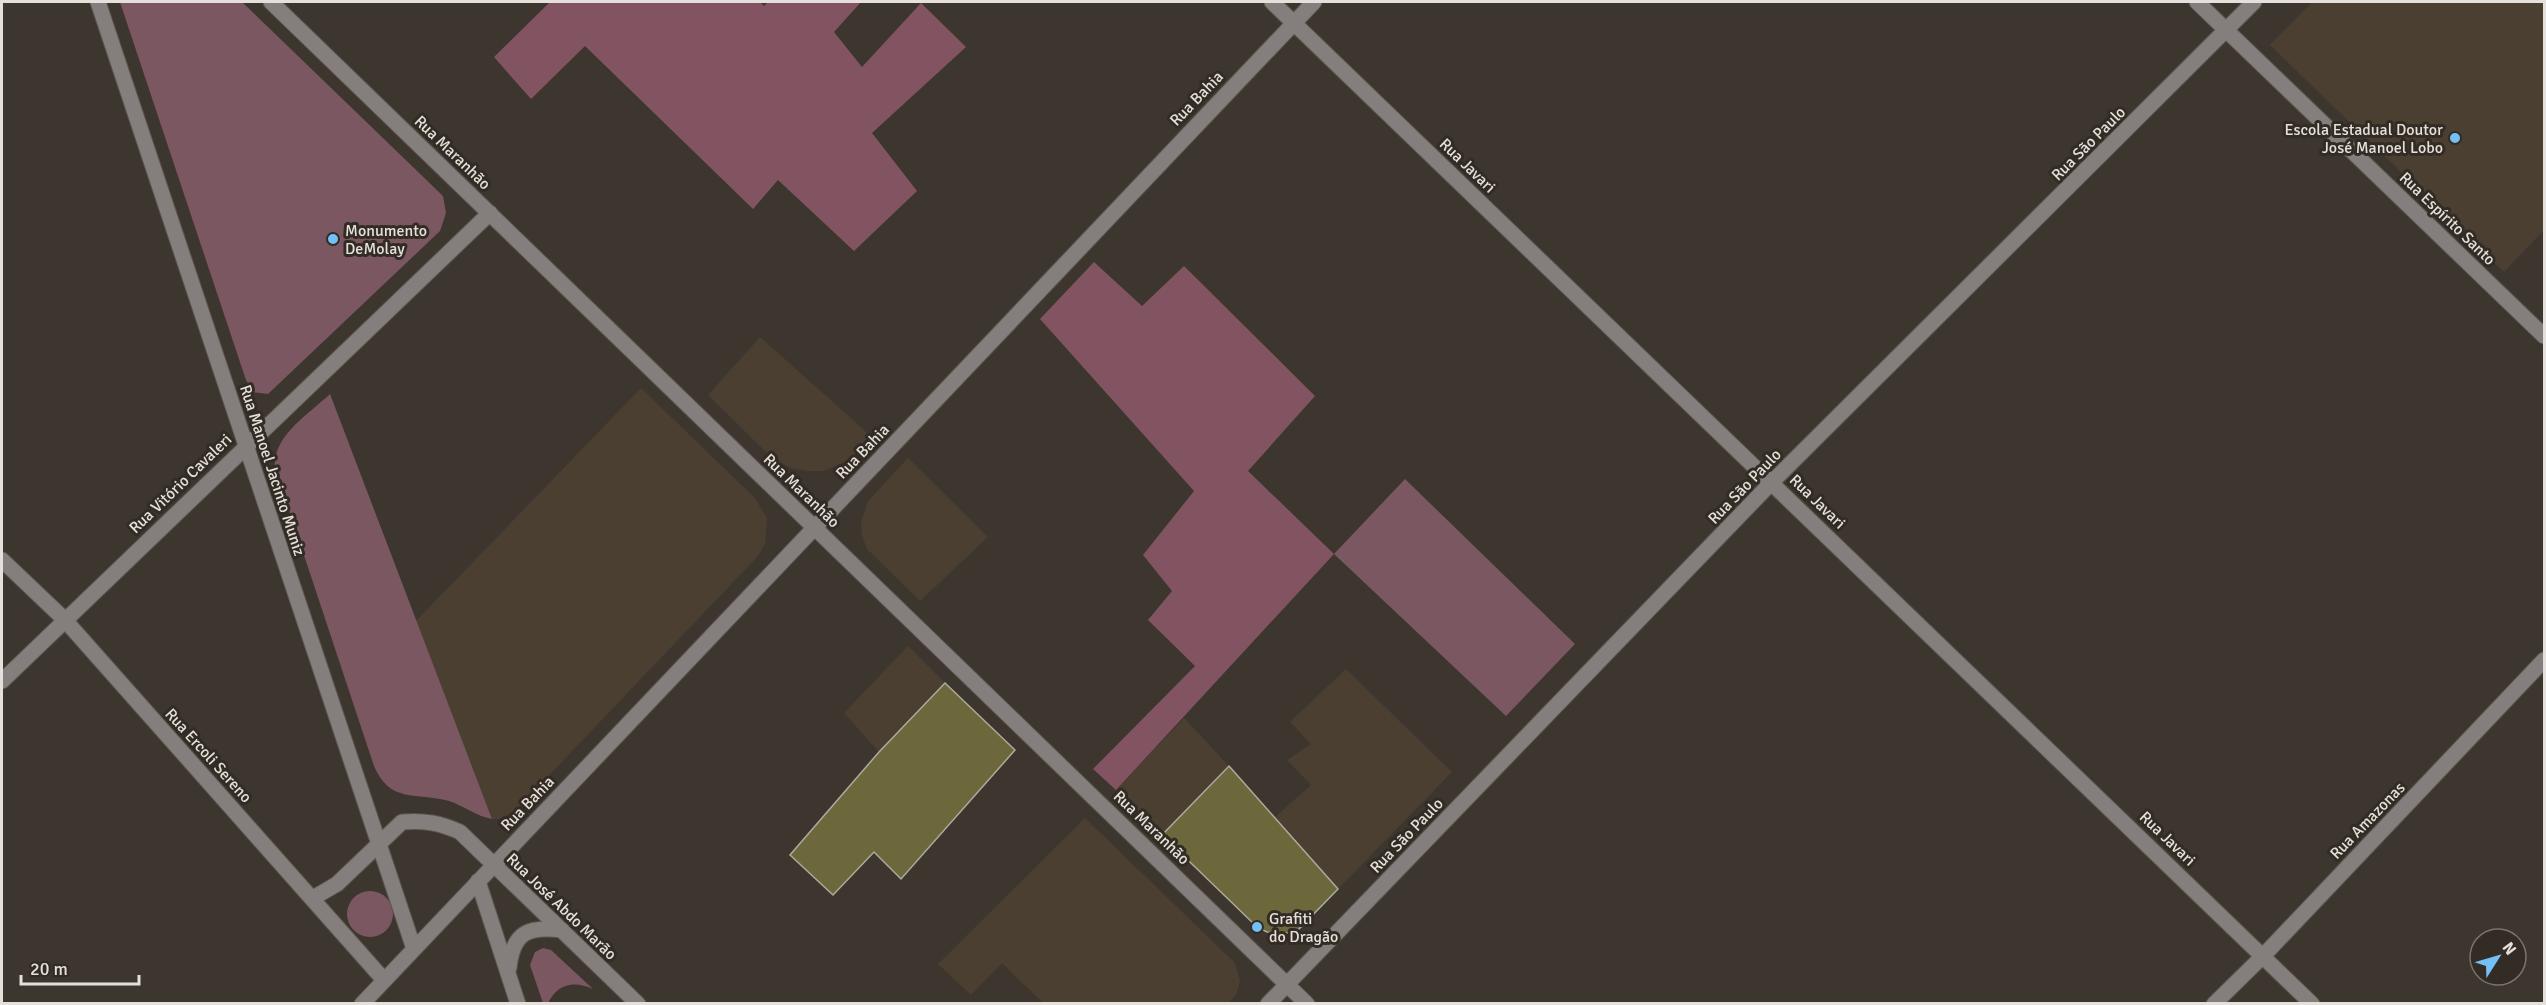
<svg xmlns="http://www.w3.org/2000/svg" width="2546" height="1005" viewBox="0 0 2546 1005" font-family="Signika,sans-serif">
	<rect width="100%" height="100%" fill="#3d362e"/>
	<path fill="#4b3f32" d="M2312,2H2544V230L2504,272L2270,45Z
		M760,337L871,436L853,456L839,465L823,471H807L791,468L777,461L765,451L708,395Z
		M641,388L755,498L767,518L765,544L758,556L515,811L499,819H492L416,621Z
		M908,458L988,537L920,601L867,549L862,536L861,522L868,501Z
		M908,646L945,683L879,752L844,713Z
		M1346,669L1452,772L1338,889L1274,818L1311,785L1287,760L1311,744L1290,722Z
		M1184,718L1229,766L1162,835L1116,790Z
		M1085,818L1235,963L1240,981L1236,995L1228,1003H1043L1002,963L971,995L938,964Z"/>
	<path fill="#7a5761" d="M120,2H242L443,196L446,213L440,231L268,394L253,392L246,380Z
		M330,394L492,819C476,816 464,806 449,801C416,792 390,804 374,766L275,468C272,436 309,414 330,394Z
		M1405,479L1575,644L1506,716L1334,554Z
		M347 914a23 23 0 1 1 46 0a23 23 0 1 1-46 0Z
		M543,948L551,950L593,989C574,980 557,984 548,1003H543L530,965L535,952Z"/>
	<path fill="#825462" d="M550,2H760L764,6L768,2H861L834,32L862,67L921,3L966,47L872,133L917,191L854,251L778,180L753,209L585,46L531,99L494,57Z
		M1094,262L1142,306L1184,266L1315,396L1248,471L1334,554L1116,790L1093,769L1195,666L1148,620L1172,591L1143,555L1194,491L1040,319Z"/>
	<path fill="#6d683c" stroke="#acab9f" stroke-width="1.5" d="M945,683L1015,750L901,879L874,852L833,895L790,855L879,752Z
		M1229,766L1338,889L1299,929L1289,933L1267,932L1257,927L1162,835Z"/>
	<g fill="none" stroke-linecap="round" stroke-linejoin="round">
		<defs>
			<path id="minor" d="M98,2L414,949
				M271,2L1307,1004
				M1272,2L2312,1004
				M2197,2L2544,336
				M2,560L64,619L384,980
				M2,681L490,213
				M478,881L518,1004
				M313,898L337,884L402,822C424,820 440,823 460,832L638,1004
				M509,968C513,932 528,926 562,930
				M362,1004L1314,2
				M1268,1004L1772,482L2254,2
				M2214,1004L2264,955L2544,660"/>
		</defs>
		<use href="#minor" stroke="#5b554d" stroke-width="17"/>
		<use href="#minor" stroke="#847e7c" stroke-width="15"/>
	</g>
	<g fill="#74c0f6" stroke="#332c24" stroke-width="2">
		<circle cx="2455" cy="138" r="6"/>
		<circle cx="333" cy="239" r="6"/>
		<circle cx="1257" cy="927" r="6"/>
	</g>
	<g text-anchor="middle" stroke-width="6" stroke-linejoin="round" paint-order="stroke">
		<g font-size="16" fill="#e5e0db" stroke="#332c24">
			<text transform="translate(1196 98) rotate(-46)" y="6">Rua Bahia</text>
			<text transform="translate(2088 143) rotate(-45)" y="6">Rua São Paulo</text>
			<text transform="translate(453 152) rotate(44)" y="6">Rua Maranhão</text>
			<text transform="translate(1468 165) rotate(44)" y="6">Rua Javari</text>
			<text transform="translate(2448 218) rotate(44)" y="6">Rua Espírito Santo</text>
			<text transform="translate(862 451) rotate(-46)" y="6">Rua Bahia</text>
			<text transform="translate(273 470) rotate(72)" y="6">Rua Manoel Jacinto Muniz</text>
			<text transform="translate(180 483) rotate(-44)" y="6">Rua Vitório Cavaleri</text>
			<text transform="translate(1744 486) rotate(-46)" y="6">Rua São Paulo</text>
			<text transform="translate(802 490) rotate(44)" y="6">Rua Maranhão</text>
			<text transform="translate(1818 501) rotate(44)" y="6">Rua Javari</text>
			<text transform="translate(209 755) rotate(48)" y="6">Rua Ercoli Sereno</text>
			<text transform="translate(527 803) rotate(-46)" y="6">Rua Bahia</text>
			<text transform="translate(2367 820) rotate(-46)" y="6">Rua Amazonas</text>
			<text transform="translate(1152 827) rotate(44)" y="6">Rua Maranhão</text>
			<text transform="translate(1406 835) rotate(-46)" y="6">Rua São Paulo</text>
			<text transform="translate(2168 838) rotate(44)" y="6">Rua Javari</text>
			<text transform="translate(562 906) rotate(44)" y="6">Rua José Abdo Marão</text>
		</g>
		<g font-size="16" fill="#e5e0db" stroke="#332c24" text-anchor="start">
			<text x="2443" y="135" text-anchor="end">Escola Estadual Doutor<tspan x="2443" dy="18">José Manoel Lobo</tspan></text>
			<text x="345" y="236">Monumento<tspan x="345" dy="18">DeMolay</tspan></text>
			<text x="1269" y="924">Grafiti<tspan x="1269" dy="18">do Dragão</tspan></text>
		</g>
	</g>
	<rect width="2546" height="1005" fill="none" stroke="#e5e0db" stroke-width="6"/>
	<g transform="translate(2498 957) rotate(53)"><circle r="28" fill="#332c24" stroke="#7a746d" stroke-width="1.5"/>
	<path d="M0-4.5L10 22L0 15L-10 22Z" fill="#74c0f6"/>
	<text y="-9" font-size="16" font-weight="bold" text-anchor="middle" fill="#e5e0db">N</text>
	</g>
	<path d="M21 975v9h118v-9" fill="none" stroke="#e5e0db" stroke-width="3"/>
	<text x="30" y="975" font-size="18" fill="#e5e0db" stroke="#332c24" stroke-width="4.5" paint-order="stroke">20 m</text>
</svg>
